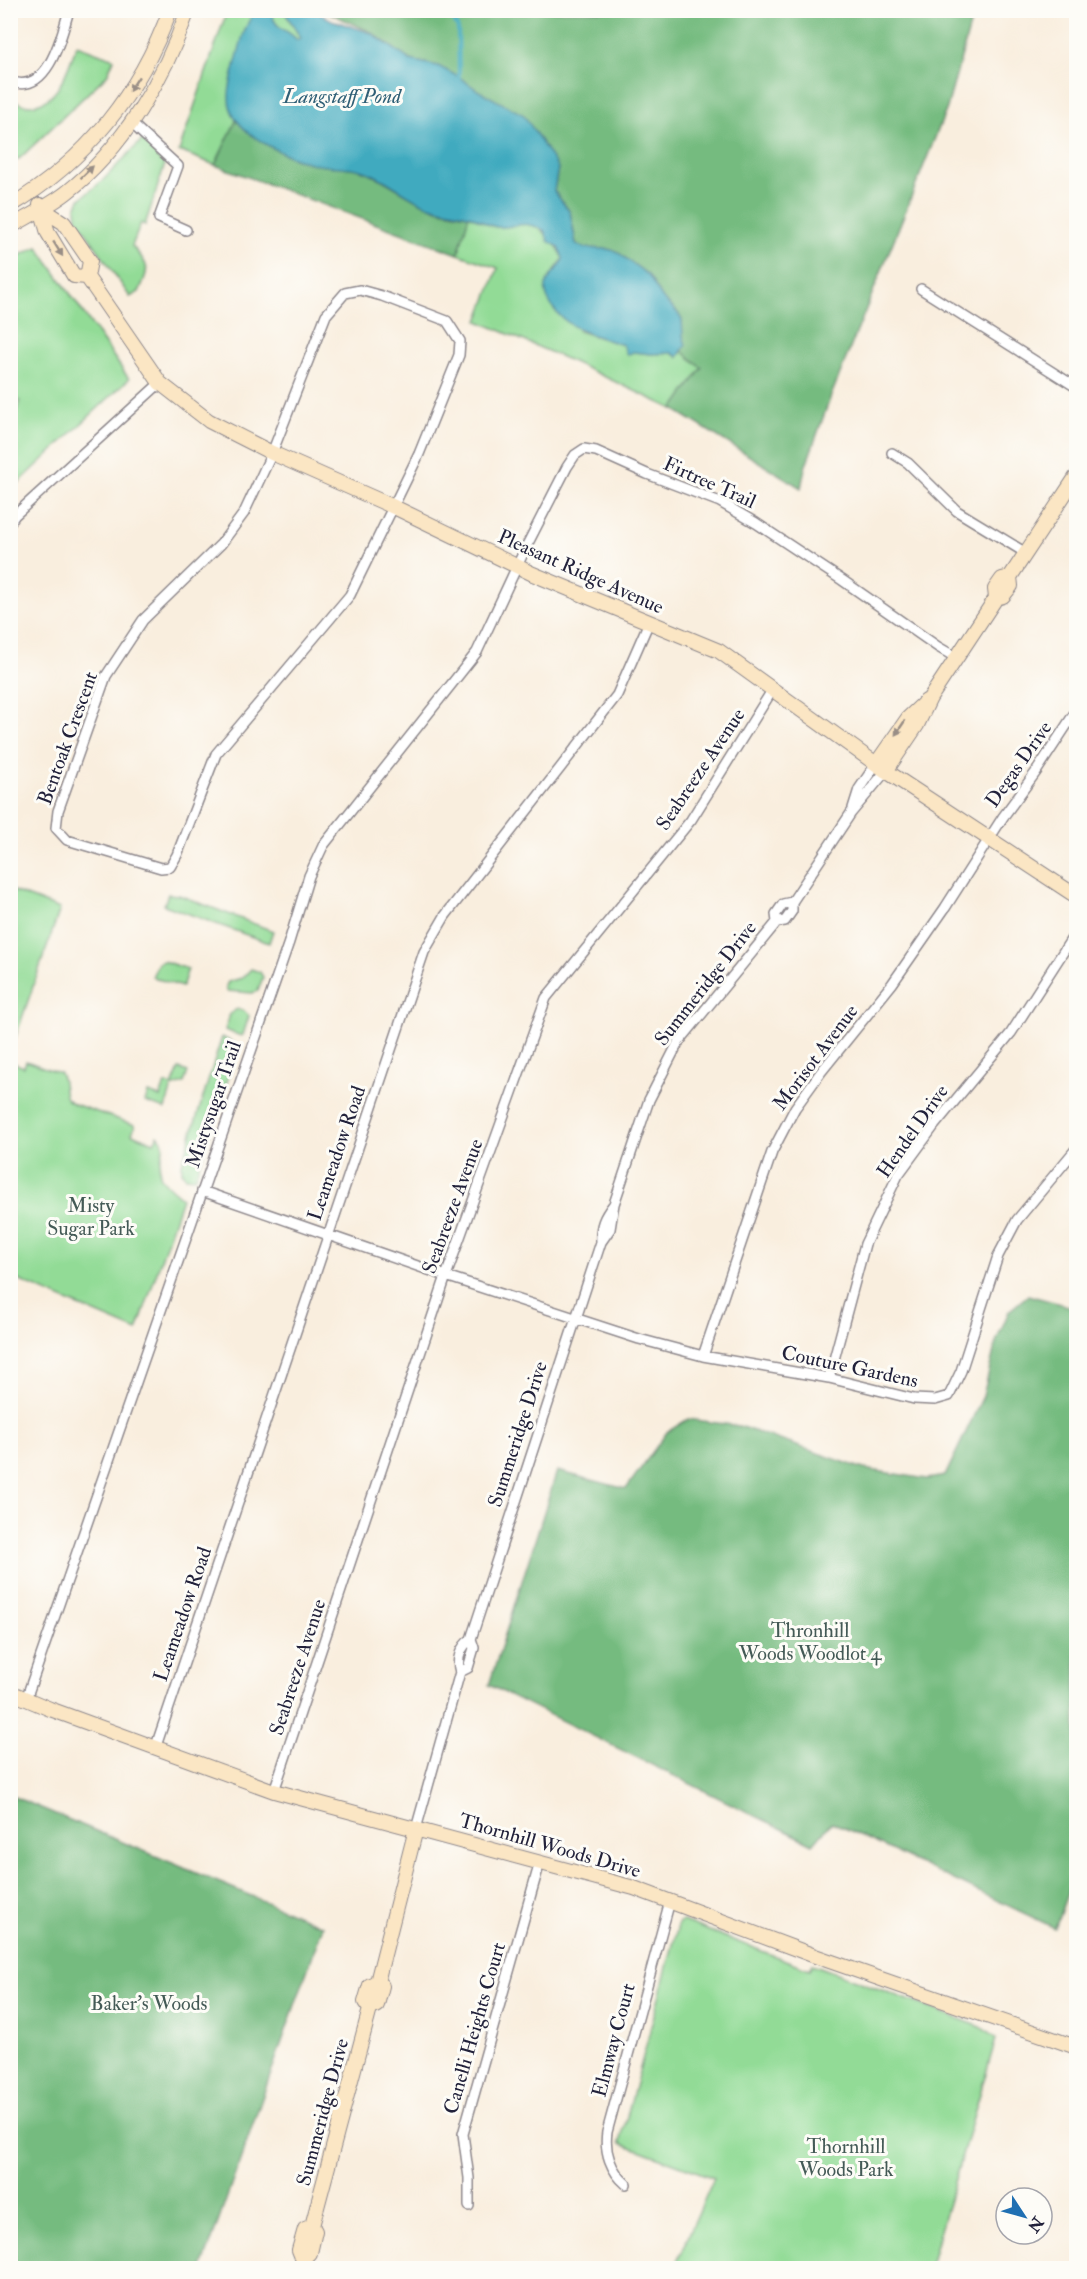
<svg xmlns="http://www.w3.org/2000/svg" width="1087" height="2279" viewBox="0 0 1087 2279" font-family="'IM FELL Double Pica',serif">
	<rect width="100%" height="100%" fill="#fdfcf7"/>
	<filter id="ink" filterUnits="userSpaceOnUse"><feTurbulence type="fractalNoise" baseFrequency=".0167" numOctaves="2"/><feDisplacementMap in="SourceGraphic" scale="12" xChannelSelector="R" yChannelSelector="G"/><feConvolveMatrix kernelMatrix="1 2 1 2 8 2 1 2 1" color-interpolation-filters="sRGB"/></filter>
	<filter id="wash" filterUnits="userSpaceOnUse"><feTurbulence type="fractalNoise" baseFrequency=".008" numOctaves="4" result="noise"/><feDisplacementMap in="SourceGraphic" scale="24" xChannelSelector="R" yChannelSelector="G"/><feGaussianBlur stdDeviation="1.35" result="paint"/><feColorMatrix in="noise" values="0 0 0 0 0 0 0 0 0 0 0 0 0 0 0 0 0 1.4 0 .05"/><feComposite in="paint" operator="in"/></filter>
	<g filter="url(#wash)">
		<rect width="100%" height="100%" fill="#f9eede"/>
		<path fill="#92db96" stroke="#5a7e68" stroke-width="1.5" d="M227,11H255L251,17L230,106L236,121L215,165L179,151Z
			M271,11H284L301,39L297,40C287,28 275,31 271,11Z
			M77,45L114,59L107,75L20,158L11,162V99C16,101 23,106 29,105C60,104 67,69 77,45Z
			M143,139L165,164L145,225L141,223L132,246C150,267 150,266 139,292L130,297L77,219L76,208L80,199L103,180Z
			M469,215C477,219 487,225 495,227C502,228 512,225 519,224C540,222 556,241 563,259L548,280L579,331L623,345L633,352L651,354L672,353L678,357L682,351L702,368L673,409L573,362L478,321L498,268L458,254Z
			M38,247L129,379L11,490V427L20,401L11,397L14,383L10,375L11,259Z
			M11,890L60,909L11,1050L10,890Z
			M168,894L179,895L273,931L269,943L164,905Z
			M163,961L188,969L182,987L152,977L158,963Z
			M251,969L260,972L263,977L258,991L252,993L227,991L226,986L228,982L242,978Z
			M237,1009L244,1011L249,1016L243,1035L241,1036L225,1030L230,1014Z
			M222,1037L239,1046L195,1178L186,1177L182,1173V1164Z
			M26,1061L60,1073C65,1082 63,1095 66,1098C68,1101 72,1102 74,1104L135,1125L132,1134L154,1142L158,1135C171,1148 154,1162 161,1177C166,1186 175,1192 182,1198L137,1331L11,1277V1062L24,1067Z
			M179,1069L188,1072L184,1083L172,1087L165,1109L145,1102L148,1093L160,1097L165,1084L172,1086Z
			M683,1921L809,1969L812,1964L981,2027L996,2039L929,2268H674L714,2178L620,2143L679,1922Z"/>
		<path fill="#75bb7f" stroke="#4c6e5d" stroke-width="1.5" d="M325,11H974L947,108L831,396L805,468L801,488L673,409L702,368L682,351V320L677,312L663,299L648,275L616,251L607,249L584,248L576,244L570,212L554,191L558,168L479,91L438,66L410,60L371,32Z
			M236,121C260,141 287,160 320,165C336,167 353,165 369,173C388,182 406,195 425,204C439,211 454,213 469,215L458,254L215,165Z
			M1028,1295L1076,1308V1868L1055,1928L832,1822L813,1844L489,1685L557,1471L626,1489L667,1432L688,1419L739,1426L864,1469L927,1479L945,1476L983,1396L996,1342L1009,1311Z
			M10,1795L323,1926L202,2268H11Z"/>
		<path fill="#3faabf" stroke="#30667d" stroke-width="1.5" d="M255,11H271C275,31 287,28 297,40L301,38L284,11H315L332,20L371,33L410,60L438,66L459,77L479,91L524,115L558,168L554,191L570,212L576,244L584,248L607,249L616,251L648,275L663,299L677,312L682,320L683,336L686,345L678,357L672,353L651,354L633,352L627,355L623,345C597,336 570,331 553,308C549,302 544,293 546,286C548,275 560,269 563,259L559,247L548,241L545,231C523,218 516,229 497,227C488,226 479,219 471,216C457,211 442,211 427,205C406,196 388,180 367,172C351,165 334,168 318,165C290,159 237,136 230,106C227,94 231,82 234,70C239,51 243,27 255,11Z"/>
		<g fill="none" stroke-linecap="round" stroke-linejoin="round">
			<path stroke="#3faabf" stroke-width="4" d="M449,10L458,29L459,77"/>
		</g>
	</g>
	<g filter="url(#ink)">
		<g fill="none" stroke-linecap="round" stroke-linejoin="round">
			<defs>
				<path id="street" d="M10,81C48,97 62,35 69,10
					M130,122L178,166L159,218L186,230
					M921,289L1076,387
					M360,290L382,296L447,321L460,341L459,355L419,454L350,595L216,754L177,855L170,867L161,868L67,840L56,828L58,811L106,676L143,620L221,544L244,513L272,453L326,315L345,293Z
					M892,453L908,463L957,511L1026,553
					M10,522L15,515L160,383
					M853,808L859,789L876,764
					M777,922L776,914L783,904L792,902
					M202,1191L446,1276L639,1339L703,1356L829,1378L914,1399L935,1400L949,1396L961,1371L998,1256L1017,1220L1076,1149
					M601,1242C600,1225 604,1217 614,1204
					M703,1356L772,1152L795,1108L821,1072L892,984L945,908L1003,817L1036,772L1076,711
					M829,1378L865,1244L898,1175L934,1126L1011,1033L1076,932
					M460,1672L468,1668L474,1648L471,1639
					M26,1699L289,942L309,876L323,846L477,652L526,547L567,467L575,455L584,449L596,451L647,474L720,502L756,523L842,580L938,647L957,658
					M156,1746L424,952L445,916L617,695L649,622
					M274,1791L446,1276L546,998L691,820L773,689
					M416,1829L460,1672C456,1660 460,1647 471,1639L601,1242L610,1229L614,1204L649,1100L678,1043L777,922L785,921L792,911V902L851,813L886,771
					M626,2184C611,2171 604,2152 607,2132L670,1901
					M469,2206V2178L463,2134L540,1862"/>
				<path id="secondary" d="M40,205L48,233L74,276L87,277
					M10,206C86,161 140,93 170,10
					M41,208L64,223L90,261L87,277L160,383L209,421L272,453L394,507L533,574L719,651L886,771L1076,896
					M10,227C29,216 49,206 66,193C123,149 165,77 188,10
					M996,598L995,589L1002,579L1010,577
					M876,764L908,718L926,701
					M886,771L917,725L930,698L996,598L1003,596L1011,586L1010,577L1076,477
					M10,1692L50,1709L274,1791L634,1888L815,1956L1076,2047
					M370,2009L365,2002L370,1985L377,1982
					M303,2260L299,2250L305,2229L312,2226
					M300,2268L303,2260L310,2253L315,2231L312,2226L370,2009L377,2005L382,1986L377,1982L416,1829"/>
			</defs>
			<use href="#street" stroke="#8e888c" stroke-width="12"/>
			<use href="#secondary" stroke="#8e888c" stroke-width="16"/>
			<use href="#street" stroke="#fff" stroke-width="9"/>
			<use href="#secondary" stroke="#fbe6c4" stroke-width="14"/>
		</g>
		<defs><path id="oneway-solid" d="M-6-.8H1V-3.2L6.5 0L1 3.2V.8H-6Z" transform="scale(1.5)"/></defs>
		<g fill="#998e86">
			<use href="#oneway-solid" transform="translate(134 84) rotate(123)"/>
			<use href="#oneway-solid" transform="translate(87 172) rotate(-44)"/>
			<use href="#oneway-solid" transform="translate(58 249) rotate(58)"/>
			<use href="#oneway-solid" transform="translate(900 728) rotate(124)"/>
		</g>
	</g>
	<g text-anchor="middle" stroke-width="6" stroke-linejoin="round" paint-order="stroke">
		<g font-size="20" fill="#22223b" stroke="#fdfcf7">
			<text transform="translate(710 482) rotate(24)" y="7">Firtree Trail</text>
			<text transform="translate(581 571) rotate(24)" y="7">Pleasant Ridge Avenue</text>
			<text transform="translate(67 738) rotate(-70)" y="7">Bentoak Crescent</text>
			<text transform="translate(1018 764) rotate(-55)" y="7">Degas Drive</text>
			<text transform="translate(700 769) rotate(-56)" y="7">Seabreeze Avenue</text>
			<text transform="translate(705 983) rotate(-52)" y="7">Summeridge Drive</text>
			<text transform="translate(815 1057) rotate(-53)" y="7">Morisot Avenue</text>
			<text transform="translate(213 1104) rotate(-71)" y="7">Mistysugar Trail</text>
			<text transform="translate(912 1131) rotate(-55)" y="7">Hendel Drive</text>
			<text transform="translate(336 1153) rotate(-71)" y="7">Leameadow Road</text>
			<text transform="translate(452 1206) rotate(-70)" y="7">Seabreeze Avenue</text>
			<text transform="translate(850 1366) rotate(12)" y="7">Couture Gardens</text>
			<text transform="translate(517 1434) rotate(-72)" y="7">Summeridge Drive</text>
			<text transform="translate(182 1614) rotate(-71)" y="7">Leameadow Road</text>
			<text transform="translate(297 1667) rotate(-72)" y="7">Seabreeze Avenue</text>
			<text transform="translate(550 1845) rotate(16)" y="7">Thornhill Woods Drive</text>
			<text transform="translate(474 2028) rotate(-74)" y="7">Canelli Heights Court</text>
			<text transform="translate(613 2040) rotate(-75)" y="7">Elmway Court</text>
			<text transform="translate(322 2112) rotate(-75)" y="7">Summeridge Drive</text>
		</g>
		<g font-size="20" fill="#445a56" stroke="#fdfcf7">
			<text x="91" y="1212">Misty<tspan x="91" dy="23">Sugar Park</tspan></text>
			<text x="810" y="1637">Thronhill<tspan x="810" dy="23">Woods Woodlot 4</tspan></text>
			<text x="149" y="2010">Baker's Woods</text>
			<text x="846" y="2153">Thornhill<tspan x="846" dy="23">Woods Park</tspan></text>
		</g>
		<g font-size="21" font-style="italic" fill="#2f5f76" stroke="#fdfcf7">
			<text x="342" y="103">Langstaff Pond</text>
		</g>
	</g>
	<rect width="1087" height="2279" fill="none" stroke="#fdfcf7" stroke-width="36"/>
	<g transform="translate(1024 2216) rotate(126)"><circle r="28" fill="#fdfcf7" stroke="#a5a5ac" stroke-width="1.5"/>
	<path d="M0-4.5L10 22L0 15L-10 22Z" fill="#1f6fb2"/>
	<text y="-9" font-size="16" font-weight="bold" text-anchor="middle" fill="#22223b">N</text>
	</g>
</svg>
